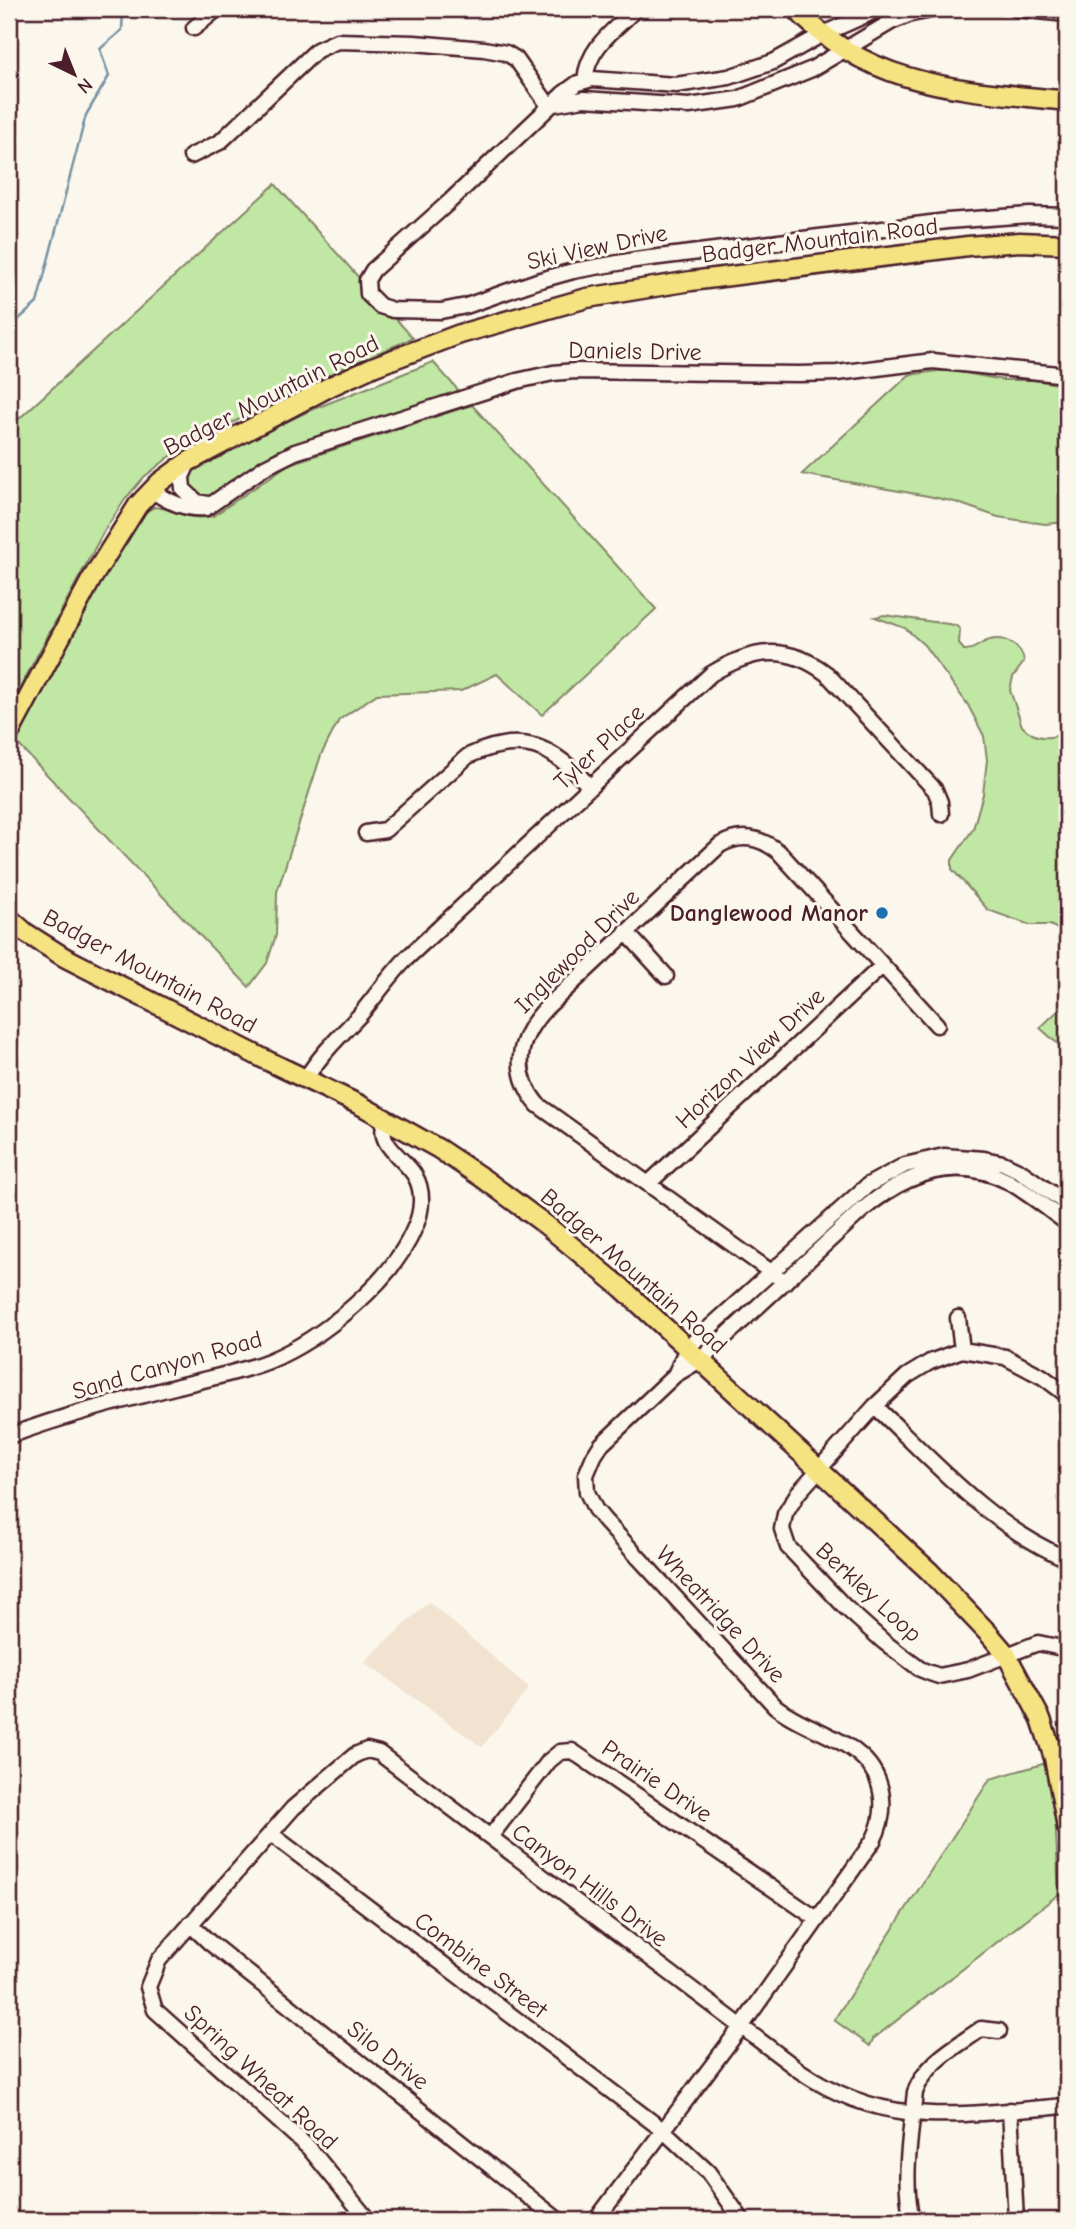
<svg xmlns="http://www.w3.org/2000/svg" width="1076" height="2229" viewBox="0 0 1076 2229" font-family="'Comic Neue',sans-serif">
	<rect width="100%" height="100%" fill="#fbf7ec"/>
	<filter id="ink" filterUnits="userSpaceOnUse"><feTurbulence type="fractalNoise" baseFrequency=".0143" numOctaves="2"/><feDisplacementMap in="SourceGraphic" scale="14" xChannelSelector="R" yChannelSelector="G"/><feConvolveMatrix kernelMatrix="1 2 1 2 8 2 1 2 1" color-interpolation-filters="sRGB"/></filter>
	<g filter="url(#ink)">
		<path fill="#f1e3cf" d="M429,1602L529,1688L482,1747L364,1662Z"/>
		<path fill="#c0e8a4" stroke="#858468" stroke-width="2" d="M275,184L413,338L348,366L199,439L168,458L144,477L126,498L104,531L9,708V428Z
			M433,362L459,391L277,451L214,495L207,498L194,495L188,482L189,475L195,469L241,443L311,410Z
			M938,371H954L1003,380H1036L1067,386V522L1045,524L998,517L955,502L928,496L802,474L909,375Z
			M472,405L656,609L542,715L497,674L461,691L377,694L339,720L321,755L277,892L276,935L267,963L249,987L14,740L104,573L143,513L154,507C179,509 184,522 213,516L289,464Z
			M884,615L955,625L960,629L959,644L964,650C975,651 980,642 990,640C1005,636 1023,647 1024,662L1013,677L1010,690L1022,726C1036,741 1051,739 1067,732V938L1060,930L1050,925H1030L988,910L952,869V860L973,829L983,794L987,760L984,736L968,705L924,645L905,628L875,617Z
			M1067,1002V1052L1040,1028Z
			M1050,1762L1054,1793L1059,1894L873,2039L870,2046L834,2020L990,1779Z"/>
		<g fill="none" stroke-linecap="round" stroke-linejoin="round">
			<path stroke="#7692a4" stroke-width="2.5" d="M9,334L19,319L37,303L86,115L109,76L100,49L122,30L123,9"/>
			<defs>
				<path id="minor" d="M879,9L823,34L773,62L729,77L676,85L592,79L578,83L563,94L448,203L373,270L367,280L368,294L380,306L393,310L441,311L466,306L537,281L573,271L635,260L947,221L1030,215L1067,216
					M1017,9L1067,14
					M194,28L217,9
					M585,80C588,47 614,30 636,9
					M554,104L584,99L689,106L738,99L812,69L891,22L911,14L937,9
					M191,156L220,142L317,50L337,41L414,43L484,49L506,53L516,59L549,106
					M189,461L182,477L183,489L197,502L208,504
					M152,490C167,502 187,510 206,508L265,467L295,452L517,381L553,373L575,371L799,374L837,373L933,361L1067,375
					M366,833L385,830L468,756C522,731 552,745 590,787
					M626,932L666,976
					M306,1078C321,1054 340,1036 359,1016C376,996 390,975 408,957L711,674C752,649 787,643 827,674L935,790L940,802L941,814
					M649,1183L882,966
					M785,1282L538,1105C510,1071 518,1037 547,1007L720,845C741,833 760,837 779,852L937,1025
					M958,1318L962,1350
					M675,1375L687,1348L868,1185L905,1165L944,1156L984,1159L1003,1163L1020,1171L1067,1204
					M1067,1395L1043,1377L1005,1357L962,1350L930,1362L907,1376L875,1406L798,1493L785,1514L782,1529L788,1547L845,1607L884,1642L920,1669L930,1673L939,1676L968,1670L1038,1643L1067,1649
					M875,1406C934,1462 991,1527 1067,1559
					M9,1436C65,1415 124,1400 182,1385C211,1378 241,1372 269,1361C322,1339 393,1281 415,1227C422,1212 424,1191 415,1176C405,1158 374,1144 386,1120
					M271,1834L664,2131L708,2172L742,2220
					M490,1837L549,1761L560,1752L572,1751L817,1919
					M190,1924L209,1942L558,2220
					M1010,2110L1016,2220
					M368,2220L309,2148L155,2010L148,1987L159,1960L293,1808L355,1755L367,1750L379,1753L800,2071C889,2132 966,2113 1067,2106
					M596,2220L741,2027L873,1841C889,1810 885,1774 856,1752C832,1733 800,1726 775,1706L604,1520L595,1509L587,1492L586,1475L594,1456L601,1445L675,1375L700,1360L860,1212C903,1175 955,1153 1009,1182C1030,1194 1048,1209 1067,1223
					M912,2220C902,2179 911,2133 915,2092C927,2061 956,2047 981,2029L999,2031"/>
				<path id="major" d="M796,9C870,89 966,90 1067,101
					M9,734L91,580L138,505L160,482L186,463L331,386L375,366L460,334L587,298L691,281L968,246L1020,242L1067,244
					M9,918L26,933L64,957L270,1062L360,1105L439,1149L484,1179L546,1225L622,1288L929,1571L989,1634L1006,1654L1041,1719L1054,1758L1067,1827"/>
			</defs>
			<use href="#minor" stroke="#4a1f2b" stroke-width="19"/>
			<use href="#major" stroke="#4a1f2b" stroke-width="23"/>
			<use href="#minor" stroke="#fbf7ec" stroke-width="14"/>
			<use href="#major" stroke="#f5e382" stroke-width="18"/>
		</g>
	</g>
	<circle fill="#1f6fb2" stroke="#fbf7ec" stroke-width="2.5" cx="882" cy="913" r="7"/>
	<g text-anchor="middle" stroke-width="6" stroke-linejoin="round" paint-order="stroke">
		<g font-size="24" fill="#4a1f2b" stroke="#fbf7ec">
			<text transform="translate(820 240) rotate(-7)" y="8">Badger Mountain Road</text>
			<text transform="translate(597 247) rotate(-12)" y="8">Ski View Drive</text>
			<text transform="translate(635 351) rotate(1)" y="8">Daniels Drive</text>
			<text transform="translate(271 395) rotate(-27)" y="8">Badger Mountain Road</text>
			<text transform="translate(599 747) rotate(-43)" y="8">Tyler Place</text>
			<text transform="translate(577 951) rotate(-45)" y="8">Inglewood Drive</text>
			<text transform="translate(150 971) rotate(28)" y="8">Badger Mountain Road</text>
			<text transform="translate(750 1058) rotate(-43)" y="8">Horizon View Drive</text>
			<text transform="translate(634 1271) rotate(41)" y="8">Badger Mountain Road</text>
			<text transform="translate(167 1365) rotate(-16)" y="8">Sand Canyon Road</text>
			<text transform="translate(869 1592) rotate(43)" y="8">Berkley Loop</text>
			<text transform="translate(721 1614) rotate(47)" y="8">Wheatridge Drive</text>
			<text transform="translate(657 1781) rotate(34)" y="8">Prairie Drive</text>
			<text transform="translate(590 1885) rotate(37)" y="8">Canyon Hills Drive</text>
			<text transform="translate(481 1965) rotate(37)" y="8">Combine Street</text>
			<text transform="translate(388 2055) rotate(38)" y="8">Silo Drive</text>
			<text transform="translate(261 2077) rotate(43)" y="8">Spring Wheat Road</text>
		</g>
		<g font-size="24" font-weight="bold" fill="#4a1f2b" stroke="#fbf7ec" text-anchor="end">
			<text x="868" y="921">Danglewood Manor</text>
		</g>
	</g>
	<rect width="1076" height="2229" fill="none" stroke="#fbf7ec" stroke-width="35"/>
	<rect x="18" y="18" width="1041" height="2194" fill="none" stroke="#4a1f2b" stroke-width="2.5" filter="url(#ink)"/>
	<g transform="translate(74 74) rotate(137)" stroke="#fbf7ec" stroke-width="5" paint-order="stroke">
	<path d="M0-5L12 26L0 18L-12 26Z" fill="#4a1f2b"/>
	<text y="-10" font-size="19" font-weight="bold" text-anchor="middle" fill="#4a1f2b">N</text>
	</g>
</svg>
